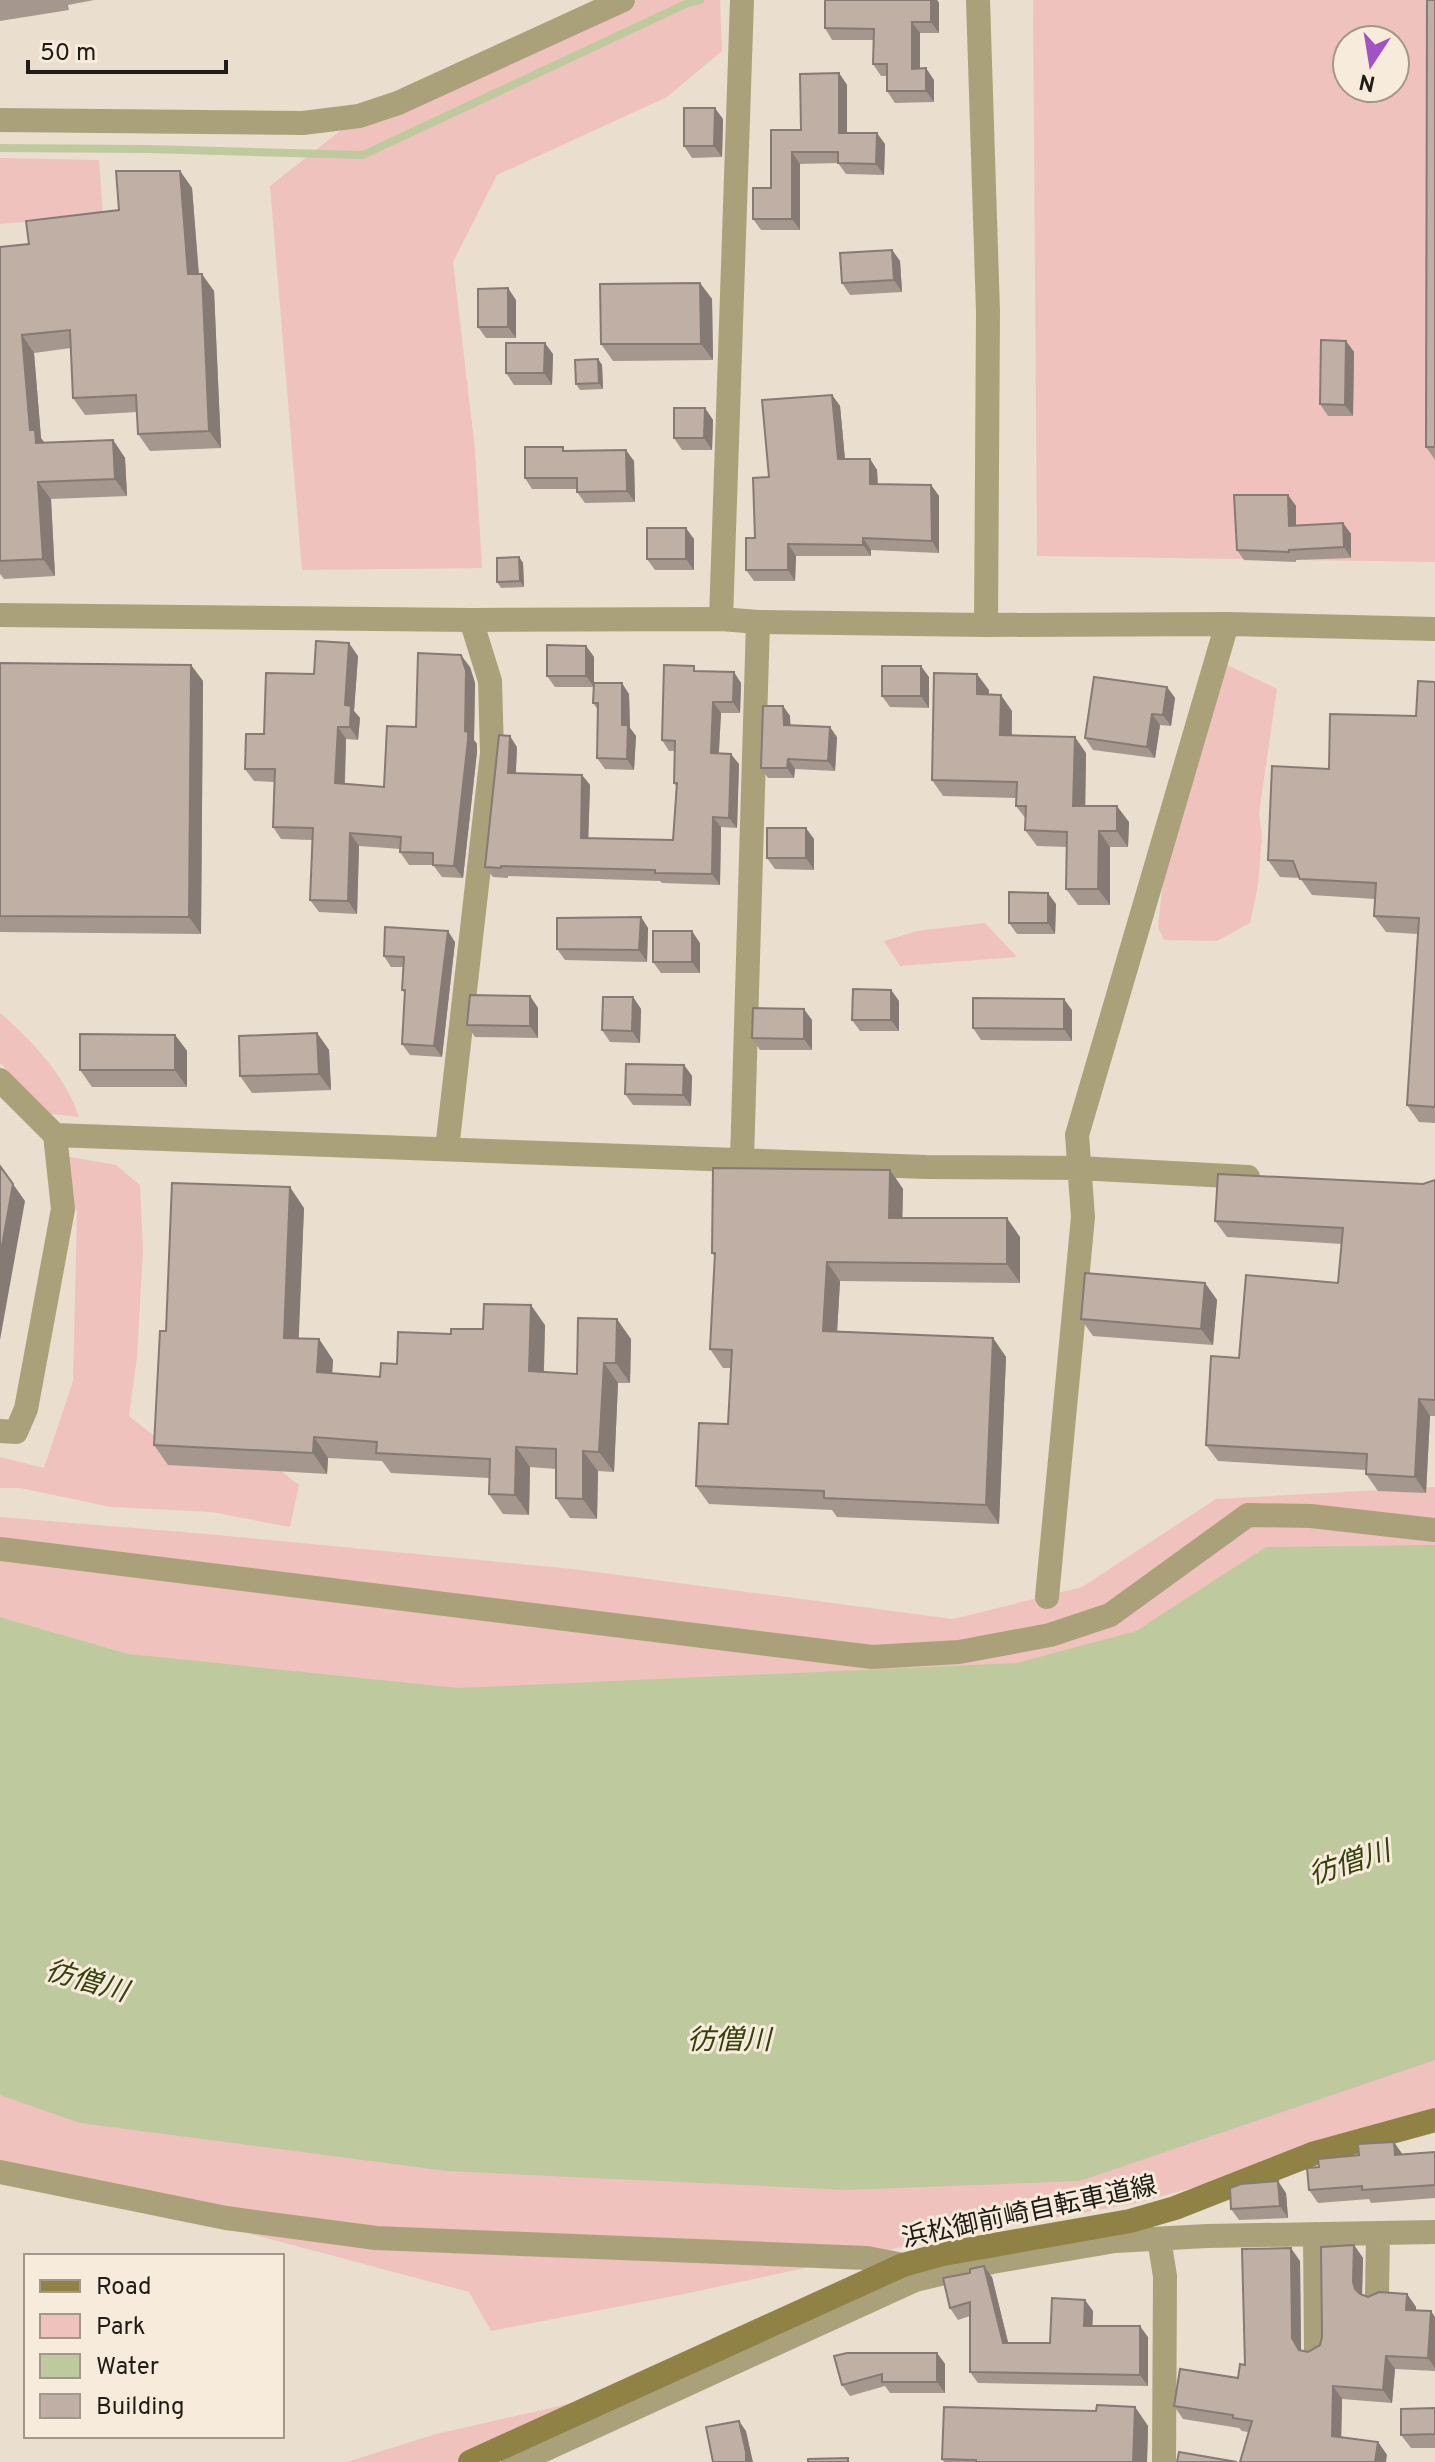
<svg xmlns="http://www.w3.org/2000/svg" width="1435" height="2462" viewBox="0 0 1435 2462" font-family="Overpass,'Noto Sans JP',sans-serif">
	<rect width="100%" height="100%" fill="#eadecf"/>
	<path fill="#efc2bd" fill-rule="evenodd" d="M637,0H720L722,51L667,97L497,175L453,262L475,450L482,568L302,570L270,186L359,116Z
		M1033,0H1435V562L1037,556ZM1347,40H1395V88H1347Z
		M0,158L99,160L103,215L0,224Z
		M1217,660L1277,689L1259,813L1262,837L1258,885L1250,923L1217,941L1164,940L1158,926L1166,854Z
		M985,923L1017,957L900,966L884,941L917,931Z
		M0,1013C31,1039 67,1078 79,1117L51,1114L0,1063Z
		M53,1154L116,1165L140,1185L143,1249L137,1357L129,1416L173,1451L257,1453L299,1485L290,1527L211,1512L111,1507L20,1488H0V1457L44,1468L73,1381L77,1212Z
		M1435,1487V1547L1111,1654L843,1686L454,1698L129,1654L0,1617V1517L207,1534L573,1569L953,1619L1082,1587L1216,1499Z
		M1435,2060V2120L1137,2203L958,2235L684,2294L491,2331L469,2292L0,2167V2094Z
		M586,2400L456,2462H347L436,2434Z"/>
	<path fill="#beca9d" d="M1435,1545V2060L1080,2181L846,2190L447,2171L80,2123L0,2095V1617L129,1654L458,1688L1017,1663L1136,1631L1266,1547Z"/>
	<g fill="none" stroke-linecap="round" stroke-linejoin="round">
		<path stroke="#beca9d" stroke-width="8" d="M0,148L149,149L363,155L688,3L700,0"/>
		<path stroke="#aaa17a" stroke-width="24" d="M721,619L742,0
			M0,1080L55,1135L63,1209L26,1409L16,1432L0,1431
			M55,1135L926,1167L1078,1168L1248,1177
			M447,1149L492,753L490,681L471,620
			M742,1160L758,622
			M0,1549L872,1657L959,1652L1050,1635L1110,1615L1248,1515L1311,1516L1435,1530
			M1047,1597L1083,1217L1077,1135L1227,624
			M0,2172L226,2218L376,2238L867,2258L903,2265L909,2272
			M1315,2234L1316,2350
			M1159,2239L1165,2276L1164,2462
			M1377,2295L1378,2233
			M513,2462L533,2455L915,2280L992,2262L1115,2241L1207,2236L1435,2232"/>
		<path stroke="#aaa17a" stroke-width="24" d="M978,0L988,312L986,625L1227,624L1435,629
			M0,120L303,123L359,116L398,103L623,0
			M0,615L471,620L721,619L758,622L986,625"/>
		<path stroke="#908145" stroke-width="24" d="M470,2462L903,2265L943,2254L1130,2221L1175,2208L1315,2153L1435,2120"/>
	</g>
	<path fill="#a5968e" d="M0,0H94L68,5L69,10L0,21Z
		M825,0H937L939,3V33H920V68L934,80V102L895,103L887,91V76H881L873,64L874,40H832L825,28Z
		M1435,0V460L1426,447Z
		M839,73L847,85V133L885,144L884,175L846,174L838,163L800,164V230H761L753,219L771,188L801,130Z
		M723,119L722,157L692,158L684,146Z
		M180,171L192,188L199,274L214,291L221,448L150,451L138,434L137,412L85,415L73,398L71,348L34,353L41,438L45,443L113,440L125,458L127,496L51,499L55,576L4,579L0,574V247L29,244L119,210Z
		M892,250L900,261L902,292L850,295L842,283Z
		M700,283L712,299L713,360L613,361L601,344Z
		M516,300V338H486L478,327Z
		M1346,341L1354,352L1353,416H1328L1320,404Z
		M553,354L552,385H514L506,373Z
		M598,359L602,365L603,389L580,390L576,384Z
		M832,395L840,406L845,459H870L877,470L878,484L931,485L939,496V553L871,550V556H796L795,581H754L746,570L755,538L769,477Z
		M705,408L713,420L712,450H682L674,438Z
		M566,451L634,461L635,502L585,503L577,492V489H532L525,478Z
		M1288,495L1296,506V525L1343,523L1351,534V558L1296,560V562L1244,560L1237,550Z
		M694,539V570H655L647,559Z
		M519,557L523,563L524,587L501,588L497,582Z
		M586,646L594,657V683L629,694L630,728L636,736L634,770L605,769L597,758L598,710L593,703L594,687H555L547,676Z
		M358,656L354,711L360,718L358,740L346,739L345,784L384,787L416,727L470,667L475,683L474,740L477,744V752L463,878L442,877L433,865H409L400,852L401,849L359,846L357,914L319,912L310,900L312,840L281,839L273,827L274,782L254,781L245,769L264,734L314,674Z
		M0,663L191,665L203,681L201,934L0,932Z
		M698,671L741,683L740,713H721L719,753L739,764L737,828L721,827L720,885L662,883L660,881L508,876V878L493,877L485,867L517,747L516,773L582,775L590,785L588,838L673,840L676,786L674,783L675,751H669L662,740Z
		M929,677V708L890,707L882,696Z
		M1435,682V1123L1419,1122L1407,1105L1418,934L1386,932L1374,916L1375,899L1312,895L1300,878L1280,877L1268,860L1329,769L1416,716Z
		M1167,687L1175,698L1171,726L1160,725L1155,758L1093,750L1085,738Z
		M989,690V695L1012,711V735L1086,753L1085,806L1129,822L1128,847H1110V905H1078L1066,889L1067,847L1037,846L1025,830L1026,819L1016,806V798L943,796L932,780Z
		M783,706L790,716V726L837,737L835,771L795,769L794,778H768L761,768Z
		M814,839V870L775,869L767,858Z
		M1056,904L1055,934H1017L1009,923Z
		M641,917L648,928L647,962L565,960L557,949Z
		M455,942L442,1057L410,1055L402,1044L405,994L402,990L404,967H391L384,956Z
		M700,943V973H661L653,962Z
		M891,990L899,1001V1031H860L852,1020Z
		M530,996L538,1008V1038L475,1037L467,1025Z
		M633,997L641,1009L640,1043L610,1042L602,1030Z
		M1072,1010V1041L981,1040L973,1028Z
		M812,1020V1050H760L752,1038Z
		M317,1033L329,1050L331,1090L252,1093L240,1076Z
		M175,1035L187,1051V1087H92L80,1070Z
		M684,1065L692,1076L691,1106L633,1105L625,1094Z
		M890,1170L903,1189L902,1218L1020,1237V1283L840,1281L837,1332L993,1338L1006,1357L999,1524L837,1517L832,1510L709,1504L696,1486L728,1424L731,1368H723L710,1349L715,1257L712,1253Z
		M1435,1180V1416H1430L1426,1493L1378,1491L1366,1474V1470L1218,1461L1206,1445L1239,1358L1338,1283L1342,1244L1227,1237L1215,1221L1423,1184Z
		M304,1208L298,1338L319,1339L333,1360L332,1373L380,1377L397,1364L451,1334L483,1329L545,1325L544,1372L577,1374L631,1339L630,1383H618L614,1472L598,1471L597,1519L570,1518L556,1498V1469L530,1467L529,1515L503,1514L489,1494V1478L391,1473L382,1461L328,1458L327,1474L168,1465L154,1445L166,1331Z
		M1205,1283L1217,1300L1213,1345L1093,1336L1081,1319Z
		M1435,2152V2198L1371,2203L1369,2199L1318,2203L1309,2190L1403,2155Z
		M1286,2193L1288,2218L1239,2220L1231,2209Z
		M1354,2245L1363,2258L1362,2295L1368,2297L1407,2294L1416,2307V2311L1435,2317V2371L1395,2369L1392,2403L1342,2399L1341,2437L1378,2442L1387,2455L1242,2431L1239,2428L1183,2419L1174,2406L1238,2378L1300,2261L1301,2350L1308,2352L1320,2345Z
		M992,2277L1008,2343H1050L1093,2311L1092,2326L1148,2337V2386L978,2383L970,2372V2316L958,2320L950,2308Z
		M937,2353L945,2364V2393H890L885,2386L850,2396L842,2385Z
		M1135,2407L1148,2426L1147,2462H944L942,2459L1096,2411Z
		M1435,2408V2448H1411L1401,2435Z"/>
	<path fill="#867a74" d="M931,0H937L939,3V33L931,22Z
		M912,22L920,33V80L912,69Z
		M926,68L934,80V102L926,91Z
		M839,73L847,85V144L839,133Z
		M715,108L723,119L722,157L714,146Z
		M877,133L885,144L884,175L876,164Z
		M792,152L800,164V230L792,219Z
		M180,171L192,188L200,291L188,274Z
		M892,250L900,261L902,292L894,280Z
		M202,274L214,291L221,448L209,431Z
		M700,283L712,299L713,360L701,344Z
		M508,288L516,300V338L508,327Z
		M22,335L34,353L41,438L47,447L36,443L30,430Z
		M1346,341L1354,352L1353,416L1345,405Z
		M545,343L553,354L552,385L544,373Z
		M598,359L602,365L603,389L599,383Z
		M832,395L840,406L846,471L838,459Z
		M705,408L713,420L712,450L704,438Z
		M113,440L125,458L127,496L115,479Z
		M626,450L634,461L635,502L627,491Z
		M870,459L877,470L878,495L870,484Z
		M38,482L51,499L55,576L43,559Z
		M931,485L939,496V553L932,541Z
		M1288,495L1296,506V536L1289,526Z
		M1343,523L1351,534V558L1344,547Z
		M686,528L694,539V570L686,559Z
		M863,538L871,550V556L863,545Z
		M788,544L796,556L795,581L788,570Z
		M519,557L523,563L524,587L520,581Z
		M349,643L358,656L354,711L360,718L358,740L350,727L345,705Z
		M586,646L594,657V687L586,676Z
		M461,655L470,667L475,683L474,740L477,744V752L463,878L454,866L465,731Z
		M191,665L203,681L201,934L189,917Z
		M921,666L929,677V708L921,696Z
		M734,672L741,683L740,713L733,702Z
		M977,674L989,690L988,710L977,694Z
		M622,683L629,694L630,728L636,736L634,770L627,759L622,725Z
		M1167,687L1175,698L1171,726L1163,715Z
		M1001,695L1012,711L1011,751L1000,735Z
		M713,702L721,713L718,764L711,753Z
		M783,706L790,716L791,735L784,725Z
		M1152,714L1160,725L1155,758L1147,747Z
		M338,727L346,739L344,796L335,783Z
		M830,727L837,737L835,771L828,761Z
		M510,736L517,747L515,784L508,773Z
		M1075,737L1086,753L1085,822L1073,806Z
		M731,754L739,764L737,828L729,818Z
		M788,759L795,769L794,778L787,768Z
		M582,775L590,785L588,849L581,838Z
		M1117,806L1129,822L1128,847L1117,831Z
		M713,817L721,827L720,885L712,874Z
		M806,828L814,839V870L806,858Z
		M1099,831L1110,847V905L1098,889Z
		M350,833L359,846L357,914L348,901Z
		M1048,893L1056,904L1055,934L1048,923Z
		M641,917L648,928L647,962L639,950Z
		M448,931L455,942L442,1057L434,1046Z
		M692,931L700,943V973L692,962Z
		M891,990L899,1001V1031L891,1020Z
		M530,996L538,1008V1038L530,1026Z
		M633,997L641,1009L640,1043L632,1031Z
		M1064,999L1072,1010V1041L1064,1029Z
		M804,1009L812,1020V1050L804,1039Z
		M317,1033L329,1050L331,1090L319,1074Z
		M175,1035L187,1051V1087L175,1070Z
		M684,1065L692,1076L691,1106L683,1095Z
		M890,1170L903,1189L902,1237L889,1218Z
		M13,1184L25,1201L0,1340V1257Z
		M290,1187L304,1208L298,1358L284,1338Z
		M1007,1218L1020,1237V1283L1007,1264Z
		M827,1262L840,1281L836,1350L823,1331Z
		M1205,1283L1217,1300L1213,1345L1201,1329Z
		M531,1305L545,1325L543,1391L529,1371Z
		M617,1319L631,1339L630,1383L616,1363Z
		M993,1338L1006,1357L999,1524L986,1505Z
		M319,1339L333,1360L331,1392L317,1372Z
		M604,1363L618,1383L614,1472L599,1452Z
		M1419,1399L1430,1416L1426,1493L1415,1477Z
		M314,1437L328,1458L327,1474L313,1453Z
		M516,1447L530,1467L529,1515L515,1495Z
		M583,1451L598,1471L597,1519L583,1499Z
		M1394,2142L1403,2155H1395Z
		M1278,2181L1286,2193L1288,2218L1280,2206Z
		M1354,2245L1363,2258L1362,2295L1364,2302L1355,2289L1353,2282Z
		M1291,2248L1300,2261L1301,2351L1308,2363L1292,2338Z
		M984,2266L992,2277L1011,2354L1003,2343Z
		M1407,2294L1416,2307L1415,2323L1406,2310Z
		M1085,2300L1093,2311L1092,2337L1084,2326Z
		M1431,2311L1435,2317V2368L1428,2358Z
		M1140,2326L1148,2337V2386L1140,2375Z
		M937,2353L945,2364V2393L937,2382Z
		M1386,2356L1395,2369L1392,2403L1383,2390Z
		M1333,2386L1342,2399L1341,2449L1332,2436Z
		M1135,2407L1148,2426L1147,2462H1133Z
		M739,2421L746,2431L753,2462H746Z
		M1378,2442L1387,2455L1386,2462H1375Z"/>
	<path fill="#c0afa5" stroke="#867a74" stroke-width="2" d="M825,0H931V22H912V69L926,68V91H887V64H873L874,29L825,28Z
		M1427,0H1435V447H1426Z
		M839,73V133H877L876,164L838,163V152H792V219H753V188H771V130H801L800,74Z
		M684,108H715L714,146H684Z
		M116,171H180L188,274H202L209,431L138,434L136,395L73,398L70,330L22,335L30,430H35L36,443L113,440L115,479L38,482L43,559L0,561V247L29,244L26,221L119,210Z
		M892,250L894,280L842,283L840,253Z
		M700,283L701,344H601L600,284Z
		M508,288V327H478V289Z
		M1321,340L1346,341L1345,405L1320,404Z
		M506,343H545L544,373H506Z
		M598,359L599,383L576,384L575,360Z
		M832,395L838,459H870V484L931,485L932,541L863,538V545L788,544V570H746V538H755L753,478L769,477L762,400Z
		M674,408H705L704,438H674Z
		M525,447H563V451L626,450L627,491L577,492V478H525Z
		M1234,495H1288L1289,526L1343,523L1344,547L1289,550V552L1237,550Z
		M647,528H686V559H647Z
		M519,557L520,581L497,582V558Z
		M316,641L349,643L345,705L351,706L350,727H338L335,783L384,787L387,726L416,727L418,653L461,655L466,671L465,731L468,732V740L454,866L433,865V853L400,852L401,837L350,833L348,901L310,900L313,828L273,827L275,769H245L246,734H264L266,673L314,674Z
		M547,645L586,646V676H547Z
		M0,663L191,665L189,917L0,916Z
		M664,665L694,666V671L734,672L733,702H713L711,753L731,754L729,818L713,817L712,874L655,873V870L501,866V868L485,867L499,735L510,736L508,773L582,775L581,838L673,840L677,783H674L675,741L662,740Z
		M882,666H921V696H882Z
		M934,673L977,674V694L1001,695L1000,735L1075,737L1073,806H1117V831H1099L1098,889H1066L1067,832L1025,830L1026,806H1016L1017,782L932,780Z
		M1094,677L1167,687L1163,715L1152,714L1147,747L1085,738Z
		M1418,681L1435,682V1107L1407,1105L1419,918L1374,916L1376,883L1300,879L1293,861L1268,860L1272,766L1329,769L1330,714L1416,716Z
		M594,683H622V725H628L627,759L597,758L598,703H593Z
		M763,706H783L784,725L830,727L828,761L788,759L787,768H761Z
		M767,828H806V858H767Z
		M1009,892L1048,893V923H1009Z
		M641,917L639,950L557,949V918Z
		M385,927L448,931L434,1046L402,1044L405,990H402L404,957L384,956Z
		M653,931H692V962H653Z
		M853,989L891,990V1020H852Z
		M470,995L530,996V1026L467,1025Z
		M603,997H633L632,1031L602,1030Z
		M973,998L1064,999V1029L973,1028Z
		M753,1008L804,1009V1039L752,1038Z
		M317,1033L319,1074L240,1076L239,1036Z
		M80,1034L175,1035V1070H80Z
		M626,1064L684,1065L683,1095L625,1094Z
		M0,1166L13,1184L0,1257Z
		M713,1168L890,1170L889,1218H1007V1264L827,1262L823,1331L993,1338L986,1505L824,1498V1491L696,1486L699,1423L728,1424L732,1350L710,1349L715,1253H712Z
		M1218,1174L1423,1184L1435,1180V1400L1419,1399L1415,1477L1366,1474L1367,1454L1206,1445L1211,1356L1239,1358L1246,1275L1338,1283L1343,1228L1215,1221Z
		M172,1183L290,1187L284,1338L319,1339L317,1372L380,1377L381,1363L397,1364L398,1332L451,1334V1329H483L484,1304L531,1305L529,1371L577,1374L578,1318L617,1319L616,1363H604L599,1452L583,1451V1499L556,1498V1449L516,1447L515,1495L489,1494L490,1459L376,1453L377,1442L314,1437L313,1453L154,1445L160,1331H166Z
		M1085,1273L1205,1283L1201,1329L1081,1319Z
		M1394,2142L1395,2155L1435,2152V2185L1362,2190V2186L1309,2190L1307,2168L1319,2167L1318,2159L1359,2155L1358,2144Z
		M1278,2181L1280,2206L1231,2209L1230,2188L1241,2184Z
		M1354,2245L1353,2282L1355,2289L1360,2294L1368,2297L1379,2292L1407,2294L1406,2310L1431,2311L1428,2358L1386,2356L1383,2390L1333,2386L1332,2436L1378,2442L1375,2462H1240L1252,2421L1233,2418V2415L1174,2406L1180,2369L1238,2378L1240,2364L1245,2365L1242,2249L1291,2248L1292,2338L1299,2350L1308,2352L1320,2345L1322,2337L1321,2247Z
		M984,2266L1003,2343H1050L1052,2298L1085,2300L1084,2326H1140V2375L970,2372V2302L950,2308L943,2278L970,2273V2269Z
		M847,2353H937V2382H882V2374L842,2385L834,2356Z
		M1097,2405L1135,2407L1133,2462H976V2460L942,2459L944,2407L1096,2411Z
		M1435,2408V2434L1401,2435V2409Z
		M739,2421L746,2452V2462H713L706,2427Z
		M1179,2452L1237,2462H1177Z
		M848,2458V2462H808V2459Z"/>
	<g text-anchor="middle" stroke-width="6" stroke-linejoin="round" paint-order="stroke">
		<g font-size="26" fill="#201c17" stroke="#f7ebdc">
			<text transform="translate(1029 2211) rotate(-12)" y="9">浜松御前崎自転車道線</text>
		</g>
		<g font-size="28" font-style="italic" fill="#36400c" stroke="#f7ebdc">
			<text transform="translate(1349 1862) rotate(-18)" y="10">彷僧川</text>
			<text transform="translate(87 1980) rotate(16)" y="10">彷僧川</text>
			<text x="729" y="2049">彷僧川</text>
		</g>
	</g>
	<rect x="24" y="2254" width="260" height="184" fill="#f7ebdc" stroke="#a1988d" stroke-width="2"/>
	<rect x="40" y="2280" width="40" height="12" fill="#908145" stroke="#a1988d" stroke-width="2"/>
	<text x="96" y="2294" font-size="24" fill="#201c17">Road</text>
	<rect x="40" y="2314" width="40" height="24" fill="#efc2bd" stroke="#a1988d" stroke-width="2"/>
	<text x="96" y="2334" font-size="24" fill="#201c17">Park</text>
	<rect x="40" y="2354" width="40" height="24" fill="#beca9d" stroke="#a1988d" stroke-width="2"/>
	<text x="96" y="2374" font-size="24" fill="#201c17">Water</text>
	<rect x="40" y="2394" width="40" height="24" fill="#c0afa5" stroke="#a1988d" stroke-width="2"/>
	<text x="96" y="2414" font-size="24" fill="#201c17">Building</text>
	<g transform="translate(1371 64) rotate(192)"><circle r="38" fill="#f7ebdc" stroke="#a1988d" stroke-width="2"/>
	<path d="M0-6L14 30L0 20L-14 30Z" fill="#a152c3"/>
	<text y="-12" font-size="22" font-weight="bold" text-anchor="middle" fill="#201c17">N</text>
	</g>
	<path d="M28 60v12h198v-12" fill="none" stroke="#201c17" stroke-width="4"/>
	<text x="40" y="60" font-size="24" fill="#201c17" stroke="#f7ebdc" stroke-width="6" paint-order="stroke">50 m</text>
</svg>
